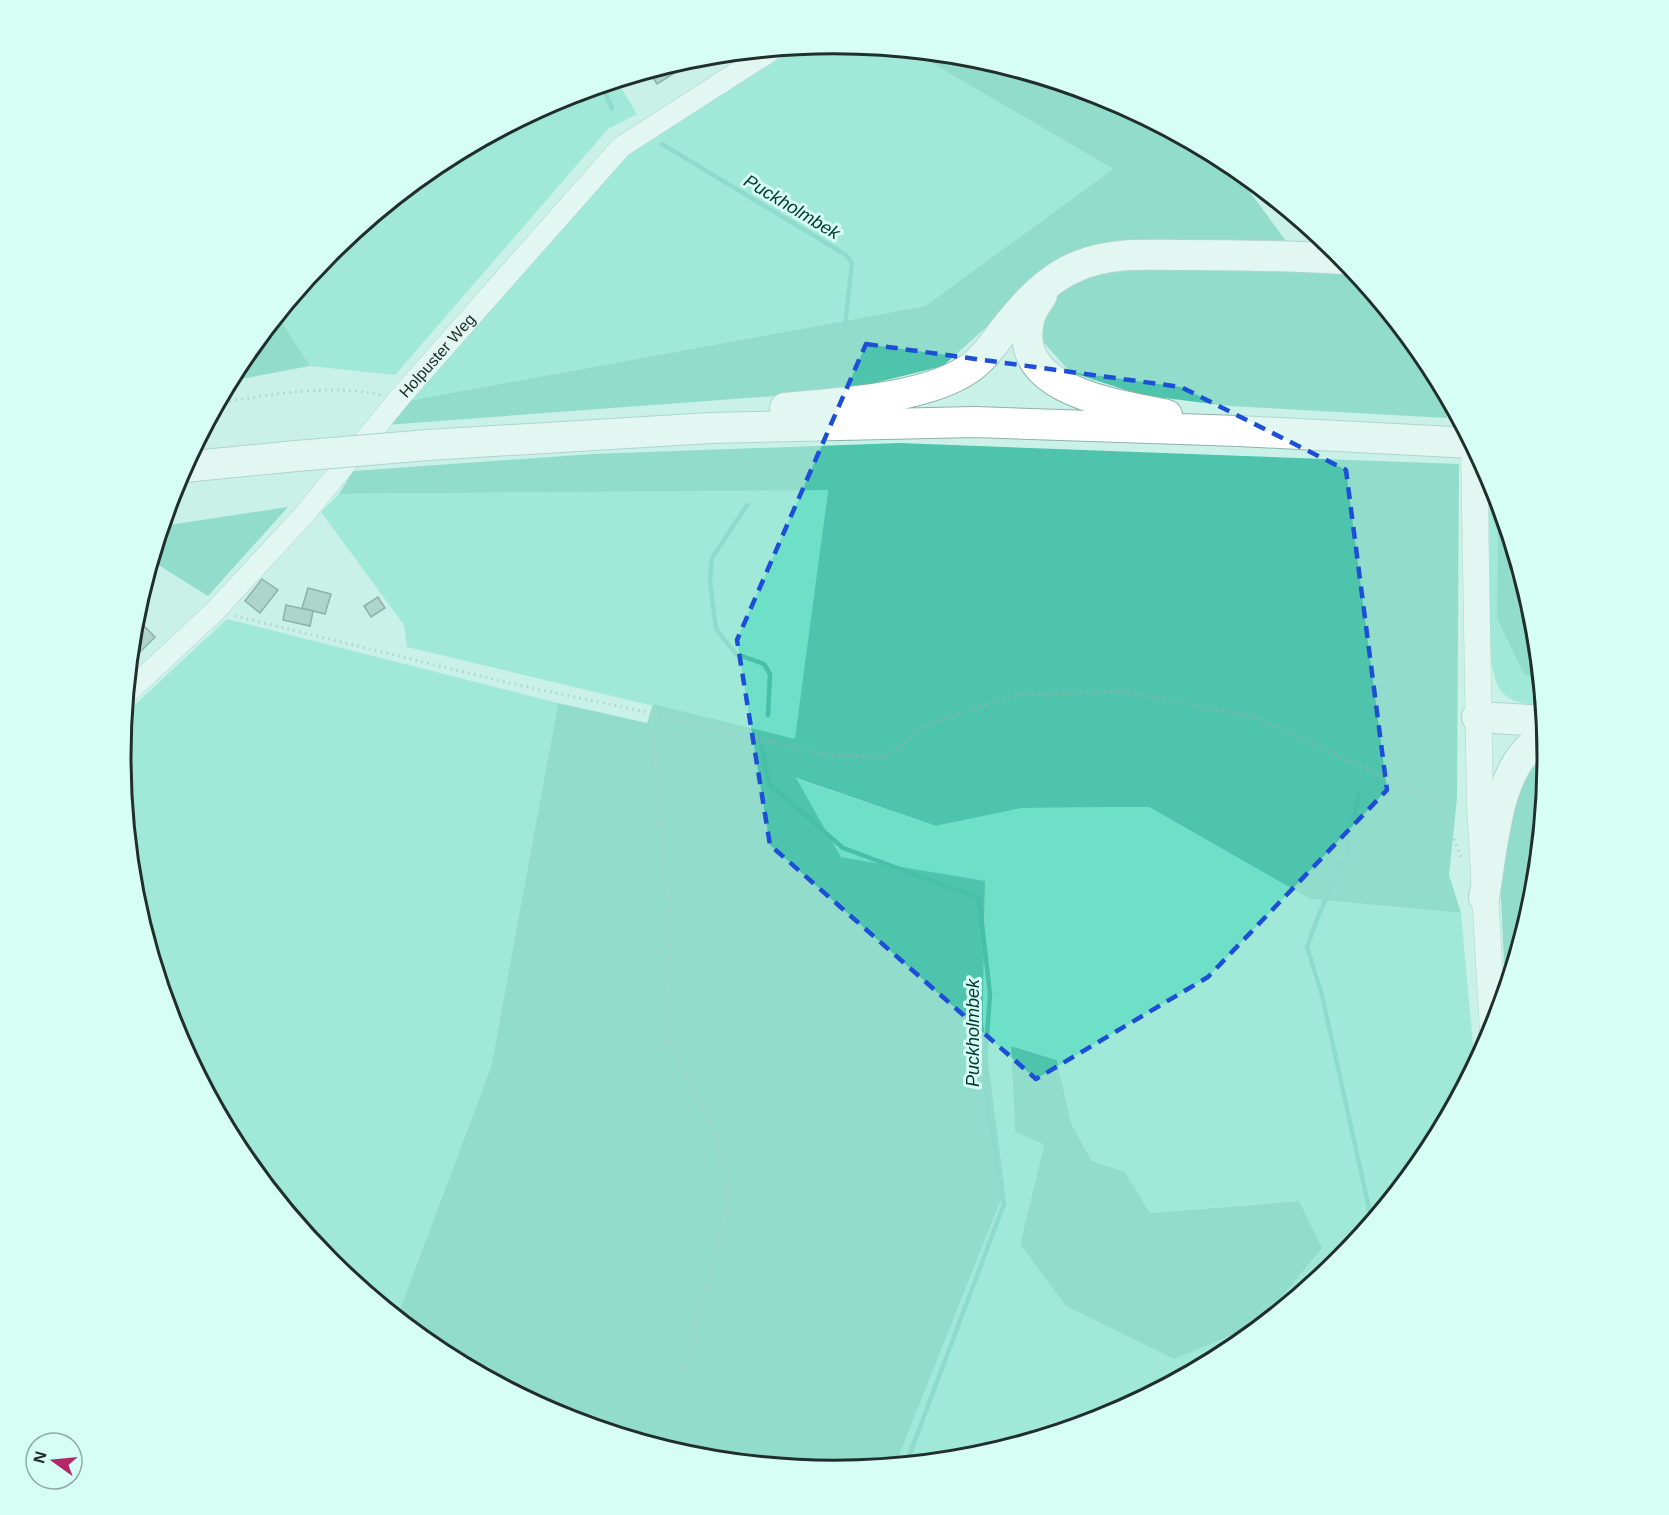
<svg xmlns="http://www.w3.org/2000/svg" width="1669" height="1515" viewBox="0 0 1669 1515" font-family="Arial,sans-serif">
	<rect width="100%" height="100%" fill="#caf1e7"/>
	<path fill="#6ee0c8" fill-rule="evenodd" d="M834,44L911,51L1113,169L925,306L407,401L629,153L798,47Z
		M617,81L637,114L608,129L395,375L310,366L278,316L330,252L438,164L562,98Z
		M1489,474L1498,496L1497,619L1524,674L1541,683L1543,707C1502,700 1499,698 1490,658Z
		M828,489L796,740L407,647L404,625L321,512L339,494Z
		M227,619L558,703L491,1067L397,1317L329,1262L241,1154L175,1030L134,896L121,757L125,714Z
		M795,778L936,826L1023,808L1149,807L1310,899L1461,913L1475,1067L1428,1154L1339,1263L1231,1351L1107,1417L973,1458L895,1466L1005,1190L983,1021L985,882L841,857ZM1011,1046L1057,1060L1071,1123L1093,1162L1125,1172L1150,1213L1298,1201L1020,1244L1044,1145L1015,1132Z"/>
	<path fill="#4ec4ac" d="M911,51L974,57L1108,98L1228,162L1286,241L1126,244L992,322L943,366L842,391L385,425L407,401L925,306L1113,169Z
		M1120,265L1355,272L1428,361L1443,389L1447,418L1229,406L1141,395L1070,372L1038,336L1043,306L1063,286Z
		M278,316L310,366L230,381L241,361Z
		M899,443L1459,464L1457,798L1449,875L1461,913L1310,899L1149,807L1023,808L936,826L796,778L841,857L985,881L983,1021L1005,1190L895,1466L834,1471L695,1458L561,1417L438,1351L397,1317L491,1067L558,703L647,723L653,704L795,739L828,490L339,494L353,471L592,454Z
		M1498,496L1535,619L1541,683L1524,674L1497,619Z
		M288,507L208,596L152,561L162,526Z
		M1547,747L1535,897L1508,984H1505L1500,878L1518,788L1533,759Z
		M1011,1046L1057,1060L1071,1123L1092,1161L1125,1172L1150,1213L1299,1201L1322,1248L1259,1324L1174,1359L1066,1306L1020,1244L1044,1145L1015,1132Z"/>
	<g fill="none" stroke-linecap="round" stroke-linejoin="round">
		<path stroke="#48c0a8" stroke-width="4.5" d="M602,85L612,108
			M662,144L846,255L852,263L845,326
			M747,505L712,558L710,581L716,629L736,654L764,664L770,674L768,715
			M762,747L769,784L843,848L979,898L990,994L985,1063L987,1104L1004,1204L906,1464
			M1359,794L1346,855L1319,914L1307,947L1322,995L1372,1222"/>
	</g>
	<path fill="#8cb1a8" stroke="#44675e" stroke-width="1.5" d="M691,59L692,62L657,84L649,71Z
		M262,579L278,590L260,613L245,601Z
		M308,588L331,594L325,614L302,608Z
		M378,597L385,608L371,617L364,606Z
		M286,605L313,611L310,626L283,620Z
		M142,624L155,637L130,662L133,633Z"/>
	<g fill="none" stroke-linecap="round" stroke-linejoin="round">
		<defs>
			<g id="minor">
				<path id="s1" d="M127,693L215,611L303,516L401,396L621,147L772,50"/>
			</g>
			<path id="major" d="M1474,446L1480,805L1493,1033"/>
			<path id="highway" d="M1042,295C1038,302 1031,311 1029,320C1012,393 1119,404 1167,415
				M785,408C838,403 926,399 970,368C983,359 994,344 1003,331C1023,306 1047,278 1078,266C1110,252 1147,255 1181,255C1235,255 1290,256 1344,259
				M428,445L711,428L975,422L1239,431L1472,443
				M184,467L296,456
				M1477,717L1545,721
				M1484,898C1493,849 1496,759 1546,736"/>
		</defs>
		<use href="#minor" stroke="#8eb3a9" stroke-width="22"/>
		<use href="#major" stroke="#8eb3a9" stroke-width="27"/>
		<use href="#highway" stroke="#8eb3a9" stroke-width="32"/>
		<path stroke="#90afa7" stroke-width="3" stroke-dasharray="1.5 4.5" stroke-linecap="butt" d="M218,403C270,395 330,383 381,395
			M235,616L509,683L651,713L671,928L666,1032L711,1124L730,1198L683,1374
			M651,713L826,755L885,757L926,725L1015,695L1124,691L1255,717L1441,804L1462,860"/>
		<use href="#minor" stroke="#fff" stroke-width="21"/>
		<use href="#major" stroke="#fff" stroke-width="26"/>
		<use href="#highway" stroke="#fff" stroke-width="30"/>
		<defs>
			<path id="highway-bridge" d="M296,456L428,445"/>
		</defs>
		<use href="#highway-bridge" stroke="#8eb3a9" stroke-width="32" stroke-linecap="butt"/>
		<use href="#highway-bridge" stroke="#fff" stroke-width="30"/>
	</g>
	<path d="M0 0H1669V1515H0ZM866,344L1181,387L1346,470L1387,790L1208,977L1036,1079L770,845L737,640Z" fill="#caf1e7" fill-opacity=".55" fill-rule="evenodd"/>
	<path fill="none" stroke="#1d4ed8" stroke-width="4.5" stroke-dasharray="12 8" stroke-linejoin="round" d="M866,344L1181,387L1346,470L1387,790L1208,977L1036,1079L770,845L737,640Z"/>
	<g text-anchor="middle" stroke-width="6" stroke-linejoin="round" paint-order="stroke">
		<g font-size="16" fill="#202f2b" stroke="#d7fef4">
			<text dy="6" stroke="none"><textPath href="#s1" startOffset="459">Holpuster Weg</textPath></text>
		</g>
		<g font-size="18" font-style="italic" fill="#00382f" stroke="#d7fef4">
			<text transform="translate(792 207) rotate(31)" y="6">Puckholmbek</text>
			<text transform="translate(973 1033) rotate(-90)" y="6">Puckholmbek</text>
		</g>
	</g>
	<path d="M0 0H1669V1515H0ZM131 757a703 703 0 1 1 1406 0a703 703 0 1 1-1406 0Z" fill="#d7fef4" fill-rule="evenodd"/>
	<path fill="none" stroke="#202f2b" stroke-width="3" d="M131 757a703 703 0 1 1 1406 0a703 703 0 1 1-1406 0Z"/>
	<g transform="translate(54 1461) rotate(285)"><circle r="28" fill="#d7fef4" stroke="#8eaba4" stroke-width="1.5"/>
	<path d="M0-4.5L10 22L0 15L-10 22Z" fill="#b12768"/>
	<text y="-9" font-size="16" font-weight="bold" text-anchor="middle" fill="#202f2b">N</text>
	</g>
</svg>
